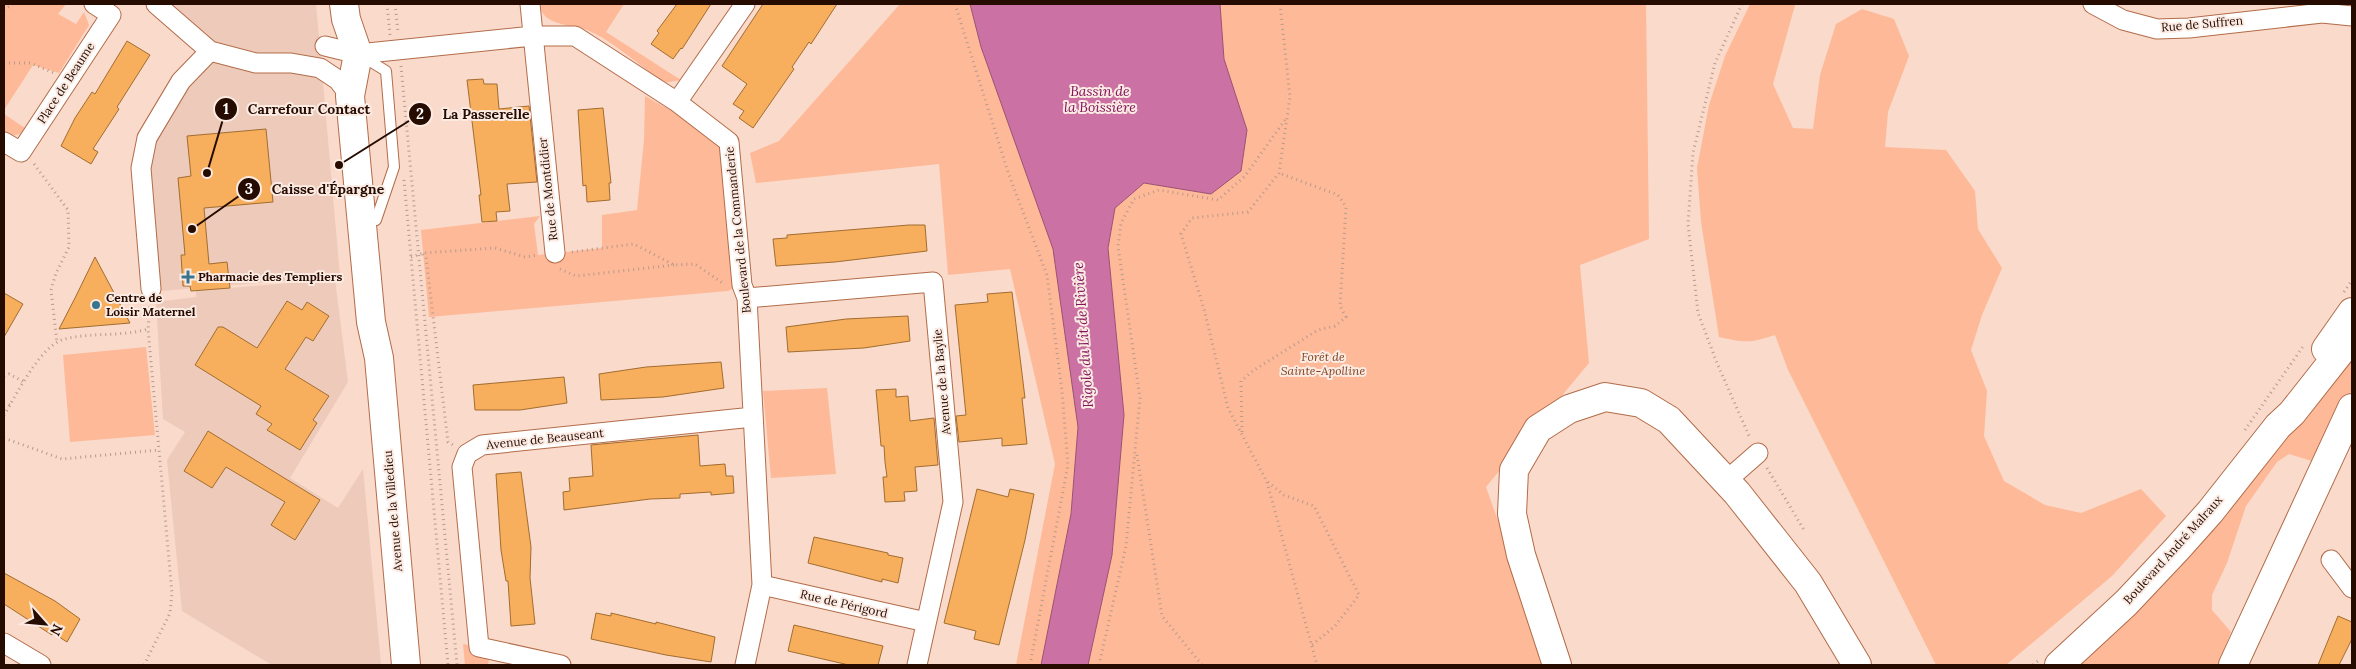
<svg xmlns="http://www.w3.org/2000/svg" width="2356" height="669" viewBox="0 0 2356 669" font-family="Lora,serif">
	<rect width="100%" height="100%" fill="#fadacb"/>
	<path fill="#edcaba" d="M173,4H316L340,276L149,292L141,179L178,79L209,40Z
		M335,279L348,382L290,478L338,508L363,469L381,665H272L182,611L167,460L185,432L163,419L156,302L196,297V291Z"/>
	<path fill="#feb998" d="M4,4H66L58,14L76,24L84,12L89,25L59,73L33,65L4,110Z
		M540,4H624L606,32L681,80L664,83C642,67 610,39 587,30C571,24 541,26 540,4Z
		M900,4H970L981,47L1053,249L1078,427L1071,514L1041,665H1016L1055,464L1010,269L948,275L939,164L756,183L750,153L779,141Z
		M1220,4H1646L1649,239L1580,265L1589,363L1486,487L1549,665H1088L1112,555L1124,415L1108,248L1115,208L1144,183L1211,194L1247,130L1224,59Z
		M1750,4L1795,5L1773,84L1793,128L1813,129L1820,75L1836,24L1862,9L1894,19L1909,56L1888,112L1885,147L1946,150L1975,191L1978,229L2002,268L1982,315L1971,350L1987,391L1984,436L2004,481L2045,505L2081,513L2141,489L2166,516L2112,576L2006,665H1936L1788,370L1775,335C1751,343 1745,343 1719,337L1701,222L1697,168L1709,105L1725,56Z
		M645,96C671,111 707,126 722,152L736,287L728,291L429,317L421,230L540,216L534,224L538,255L602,248V215L637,210L644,140Z
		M4,114L25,128L21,134L9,136L4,133Z
		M2352,341V389L2315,462L2289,454L2277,462L2246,506L2227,563L2212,595V610L2231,632L2218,665H2075Z
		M146,347L155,435L70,442L63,355Z
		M827,388L836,474L771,478L763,391Z
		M463,644L477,647L490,654L488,665H465Z"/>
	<path fill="#cc71a3" stroke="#9a5272" d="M970,4H1220L1224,59L1247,130L1241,171L1211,194L1144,183L1115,208L1108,248L1124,415L1112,555L1088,665H1041L1071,514L1078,427L1053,249L981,47Z"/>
	<path fill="#f7ae5d" stroke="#a26d30" d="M677,4H711L682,49L681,48L673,59L651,44L659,33L657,31Z
		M763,4H837L811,44L809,42L792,67L794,69L753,128L739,118L744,111L733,104L747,84L722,66Z
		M127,41L150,55L117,107L119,109L93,149L98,152L91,164L61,146L75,118L92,92L95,94Z
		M483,79L484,84H497L499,109L529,106L537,182L507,184L510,211L496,212L497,221L482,222L479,195H481L467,80Z
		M603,108L611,183H609L610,200L587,202L586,185L583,186L578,110Z
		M266,129L273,202L204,208L209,264L227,262L230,288L191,291L190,286H183L181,255H185L178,178L191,176L187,136Z
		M909,225H925L927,251L835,262L776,266L773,239L787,238V235Z
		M95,257L130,323L59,329L76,296Z
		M1012,292L1025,398H1022L1027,444L1002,446V438L959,442L956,416L966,415L955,305L988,302L987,294Z
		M4,293L23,304L4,337Z
		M287,301L302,310L307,302L329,316L313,341L306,337L285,369L329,396L313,420L317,423L300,450L267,430L272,424L256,414L261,406L195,365L218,327H223L257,348Z
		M908,316L910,341L864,348L788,352L786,327L846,319Z
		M721,362L724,388L663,397L601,400L599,374L646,367Z
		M564,377L567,403L520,410H475L473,385Z
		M896,389V397L908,396L910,421L934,418L938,465L915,467L917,491L904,492L905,501L885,502L883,477H887L885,462L884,446H881L876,390Z
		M208,431L320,500L295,540L271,525L285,502L226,467L212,488L184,471Z
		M698,435L700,466L725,464L726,476H733L734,493L711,495V492L680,494V498L650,499L564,510L563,492L570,491L569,478L593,476L591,445Z
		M521,472L531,547L530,578L535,624L511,626L508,581H506L501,550L496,474Z
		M977,489L1008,497L1010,489L1034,494L1025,540L999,645L974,639L976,631L944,623Z
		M814,537L888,553V555L903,558L898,583L882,579V582L808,563Z
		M4,573L55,601L80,619L67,642L53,633L52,635L4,604Z
		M596,613L611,616V613L656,624V622L715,637L711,662L666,655L591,639Z
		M2338,616L2352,622V639L2339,665H2318Z
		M794,625L883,646L878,665H849L788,651Z"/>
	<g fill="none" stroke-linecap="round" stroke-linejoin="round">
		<defs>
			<path id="lane" d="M360,55L386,71L394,167L376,220"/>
			<path id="street" d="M156,4L210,51L256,63H291L320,68L338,80L350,96
				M530,4L555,253
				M2093,4L2123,20L2157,29L2189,28L2322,13L2352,16
				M325,46L358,54L533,36H575L677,102L729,142L742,285L747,298L762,585L745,665
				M677,102L745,4
				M4,142L21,152L111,15L94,4
				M151,289L141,168L147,138L181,81L210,51
				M747,298L933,282L953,502L917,665
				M1726,481L1758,453
				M2331,560L2352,588
				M762,585L926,622
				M4,643L41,665
				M561,665L479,647L462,467L467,454L482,445L753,417"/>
			<path id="secondary" d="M344,4L346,19L358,54L350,96L371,322L379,358L406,665
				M2326,349L2352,312
				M1557,665L1521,555L1512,514L1514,470L1538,429L1569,409L1605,397L1641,403L1669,420L1737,493L1808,583L1857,665
				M2059,665L2126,603L2177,549L2210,512L2278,426L2292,413L2352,337
				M2233,665L2352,408"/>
		</defs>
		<use href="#lane" stroke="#b26c49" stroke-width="12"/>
		<use href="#street" stroke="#b26c49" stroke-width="21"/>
		<use href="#secondary" stroke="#b26c49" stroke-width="30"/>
		<path stroke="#b89a8c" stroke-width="3" stroke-dasharray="1 4" stroke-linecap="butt" d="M387,4L390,35
			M395,4L398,32
			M955,4L1009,175L1047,275L1062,391L1068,465L1030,665
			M1280,4L1290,97L1279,173L1248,212L1192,218L1181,234L1204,309L1228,408L1267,482L1317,665
			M1742,4L1715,63L1693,153L1688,224L1698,313L1717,363L1750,438
			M4,10L13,4
			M4,63H30L54,73
			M401,66L457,665
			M34,164L68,210L69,247L56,273L51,290L57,343
			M404,180L448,665
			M572,252L634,244L674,265L695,264L724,284
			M423,254L426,257L448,442L453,445
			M411,257L423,253L495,248L525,257L538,255
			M560,269L576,276L674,265
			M2344,292L2352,280
			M4,376L9,374L24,382
			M4,403L10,405
			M4,415C17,394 41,344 65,339C92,332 121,337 148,329
			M2245,430L2304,345
			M1242,432L1241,381L1254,370L1318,330L1335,326L1346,317L1340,306L1346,207L1338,195L1279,173
			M4,438L62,459L159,450
			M1137,455L1162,616L1202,665
			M1767,468L1804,530
			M1268,482L1284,495L1314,506L1359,595L1335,626L1312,645
			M144,665L170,613L172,593L148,329L150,306
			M1099,665L1126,546L1140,398L1118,246L1121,223L1134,199L1159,190L1218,200L1245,176L1285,120
			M2033,665L2038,661"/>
		<use href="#lane" stroke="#fff" stroke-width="10"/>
		<use href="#street" stroke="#fff" stroke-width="19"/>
		<use href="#secondary" stroke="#fff" stroke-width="28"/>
	</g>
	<g fill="#3a758d" stroke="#fbebe3" stroke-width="2">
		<path d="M185.5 269.5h5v5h5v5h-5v5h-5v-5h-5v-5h5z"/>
		<circle cx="96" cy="305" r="5"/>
	</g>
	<g text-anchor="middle" stroke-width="4" stroke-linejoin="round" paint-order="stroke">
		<g font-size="12" fill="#260b01" stroke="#fbebe3">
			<text transform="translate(2202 24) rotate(-5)" y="4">Rue de Suffren</text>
			<text transform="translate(66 83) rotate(-57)" y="4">Place de Beaume</text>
			<text transform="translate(548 189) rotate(-96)" y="4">Rue de Montdidier</text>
			<text transform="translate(738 230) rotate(-96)" y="4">Boulevard de la Commanderie</text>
			<text transform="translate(942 382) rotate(-95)" y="4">Avenue de la Baylie</text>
			<text transform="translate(545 439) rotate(-6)" y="4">Avenue de Beauseant</text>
			<text transform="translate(393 511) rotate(-95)" y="4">Avenue de la Villedieu</text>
			<text transform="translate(2173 550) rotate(-48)" y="4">Boulevard André Malraux</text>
			<text transform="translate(844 604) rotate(13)" y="4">Rue de Périgord</text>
		</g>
		<g font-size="12" font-weight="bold" fill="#260b01" stroke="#fbebe3" text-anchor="start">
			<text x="198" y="281">Pharmacie des Templiers</text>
			<text x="106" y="302">Centre de<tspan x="106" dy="14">Loisir Maternel</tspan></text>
		</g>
		<g font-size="12" font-style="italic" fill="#804322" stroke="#fbebe3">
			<text x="1323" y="361">Forêt de<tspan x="1323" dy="14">Sainte-Apolline</tspan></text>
		</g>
		<g font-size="14" font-style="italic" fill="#82135b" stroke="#fbebe3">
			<text x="1100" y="96">Bassin de<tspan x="1100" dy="16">la Boissière</tspan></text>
			<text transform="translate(1083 335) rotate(-94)" y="5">Rigole du Lit de Rivière</text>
		</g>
	</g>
	<path fill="none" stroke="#260b01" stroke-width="2" d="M207 173L226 109M339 165L420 114M192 229L249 189"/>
	<g fill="#260b01" stroke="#fbebe3" stroke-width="2">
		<circle cx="207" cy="173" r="5"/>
		<circle cx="339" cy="165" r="5"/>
		<circle cx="192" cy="229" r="5"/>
		<circle cx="226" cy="109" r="12"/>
		<circle cx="420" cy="114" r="12"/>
		<circle cx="249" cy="189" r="12"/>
	</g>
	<g font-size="15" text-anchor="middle" font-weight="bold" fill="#fff">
		<text x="226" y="114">1</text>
		<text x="420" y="119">2</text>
		<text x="249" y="194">3</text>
	</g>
	<g font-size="14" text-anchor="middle" font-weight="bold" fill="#260b01" stroke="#fbebe3" stroke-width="4" stroke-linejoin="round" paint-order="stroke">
		<text x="309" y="114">Carrefour Contact</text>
		<text x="486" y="119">La Passerelle</text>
		<text x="328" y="194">Caisse d'Épargne</text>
	</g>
	<rect width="2356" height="669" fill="none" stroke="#260b01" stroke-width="10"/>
	<g transform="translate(45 624) rotate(117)" stroke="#fbebe3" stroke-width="4" paint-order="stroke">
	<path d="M0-4L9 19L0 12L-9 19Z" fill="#260b01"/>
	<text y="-8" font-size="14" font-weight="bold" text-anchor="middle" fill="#260b01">N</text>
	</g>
</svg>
